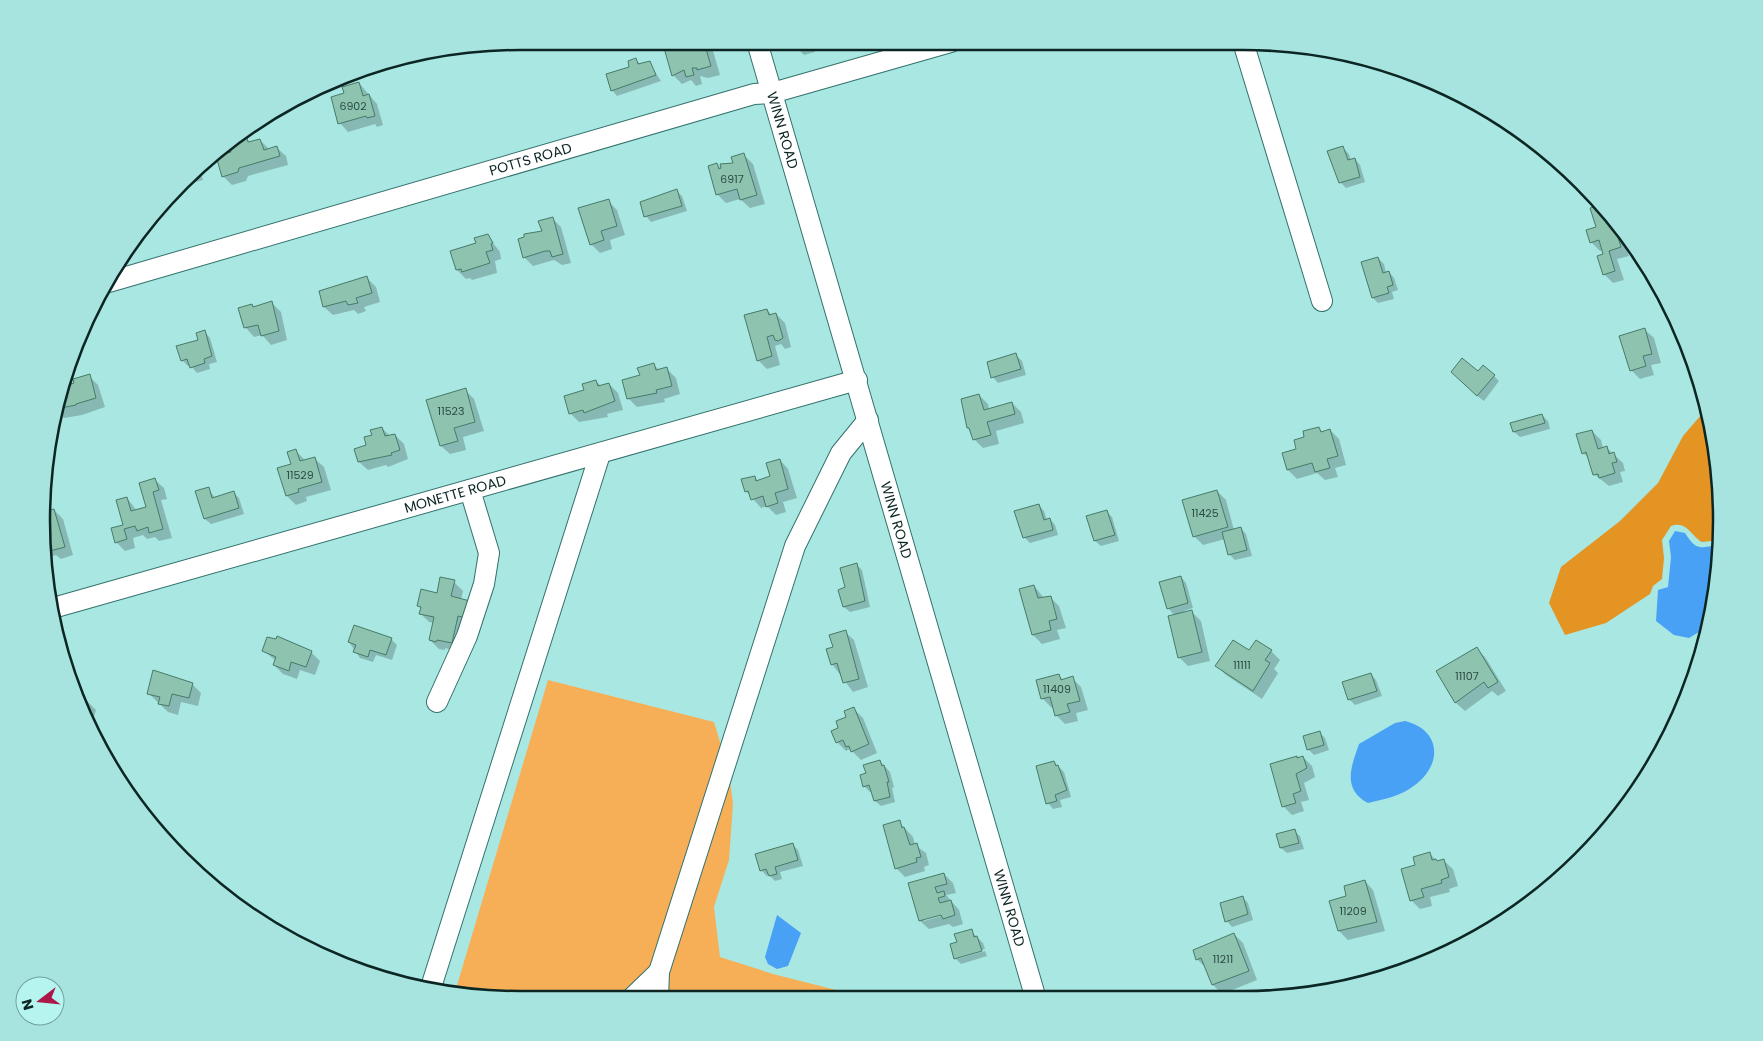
<svg xmlns="http://www.w3.org/2000/svg" width="1763" height="1041" viewBox="0 0 1763 1041" font-family="Poppins,sans-serif">
	<rect width="100%" height="100%" fill="#a9e7e2"/>
	<path fill="#f7af57" d="M548,680L714,722L729,772L733,804L729,860L714,907L720,957L773,974L836,990L856,999H489L455,992Z"/>
	<path fill="#e39423" d="M1707,408C1718,444 1723,503 1720,540L1702,542C1691,536 1687,520 1671,526L1662,540L1664,558L1662,579L1653,586L1650,594L1606,623L1565,635L1549,603L1561,567L1620,521L1658,483L1683,436Z"/>
	<path fill="#48a1f4" d="M1675,531L1685,533C1698,553 1699,546 1719,546L1713,614L1709,626L1689,638L1674,635L1656,621L1658,590L1668,587L1671,557L1669,541Z
		M1405,721C1441,730 1443,764 1415,785C1401,796 1385,799 1368,803C1342,789 1351,767 1359,744L1395,723Z
		M777,915L801,933L788,966L777,969L768,964L765,957Z"/>
	<path fill="#0003" fill-rule="evenodd" d="M681,41L708,42L711,44L720,75L708,78L700,76L702,84L696,86L691,80L682,84L673,75Z
		M796,42H824V43L813,46L815,52L804,55L798,49Z
		M636,60L641,65L649,63L661,81L617,96L612,90Z
		M359,83L377,104L383,125L377,127L375,124L348,132L340,123L345,94Z
		M247,139L250,143L260,140L270,150L277,148L286,156L288,165L248,176L246,181L232,185L223,176L233,152Z
		M1343,148L1349,154L1351,160L1355,159L1360,165L1365,182L1346,188L1340,182L1329,152Z
		M744,155L753,164L765,204L750,208L740,199L726,203L717,194V164L724,172Z
		M200,171L203,180L192,183L190,182Z
		M676,190L682,196L687,211L651,222L646,216L663,197L662,194Z
		M608,201L617,210L625,235L610,240L612,249L600,253L591,244Z
		M1602,206L1621,230L1629,256L1617,259L1624,280L1613,283L1604,274L1603,250L1600,251L1591,242L1597,228Z
		M552,218L561,227L571,263L562,265L554,260L533,266L524,257Z
		M487,235L500,252L501,259L495,261L497,273L472,280L470,278L466,279L457,270Z
		M1378,258L1384,264L1386,273L1389,272L1394,278L1398,290L1392,292L1394,299L1378,303L1373,298Z
		M367,278L376,287L380,302L364,307L366,311L358,314L354,310L333,315L324,307Z
		M272,303L281,312L287,340L271,345L262,335L254,337L246,328L240,309L251,305L254,308Z
		M767,310L772,315L776,314L785,323L791,347L785,349L781,344L775,346L780,365L767,369L758,360Z
		M1645,330L1654,338L1661,363L1651,365L1654,375L1640,379L1631,370Z
		M205,332L210,338L217,362L209,364L210,369L197,373L190,365L188,366L182,360Z
		M1016,355L1022,361L1026,375L998,383L993,377Z
		M654,365L660,371L667,369L676,378L680,394L664,399L665,402L637,407L628,398L641,376Z
		M1478,373L1494,376L1499,381L1484,401L1476,395Z
		M89,376L98,385L105,407L82,415L64,418L56,411L61,389L76,384Z
		M596,381L601,386L609,384L618,393L623,410L607,414L608,417L579,422L570,413L586,391Z
		M465,390L474,399L484,431L463,437L466,450L450,454L441,446Z
		M979,395L988,404L989,409L1012,403L1021,412L1024,423L996,431L999,444L983,448L974,439L968,428Z
		M1542,415L1548,421L1550,429L1520,437L1514,432L1512,423Z
		M382,428L390,436L395,435L404,444L408,459L388,467L386,465L368,470L359,462L373,436Z
		M1319,428L1323,433L1330,430L1339,439L1346,465L1335,468L1338,477L1325,480L1317,473L1297,479L1288,470L1283,454L1298,449L1306,438Z
		M1592,431L1601,440L1603,449L1607,448L1623,463L1625,471L1620,472L1623,482L1609,486L1594,474L1590,459L1583,453Z
		M296,451L305,460L315,459L324,467L331,490L306,497L307,501L296,505L287,496Z
		M780,460L788,469L797,498L783,502L786,512L776,515L767,506L761,508L746,491L754,477L759,481L772,477Z
		M155,480L164,488L167,499L161,500L172,538L159,541L155,537L147,539L143,535L133,538L135,548L125,551L116,542L125,525L127,498L137,511L147,508Z
		M208,488L215,498L234,493L239,498L244,514L211,524L205,519Z
		M1217,491L1226,500L1234,530L1241,528L1246,534L1252,556L1235,560L1229,554L1225,539L1203,545L1194,536Z
		M1039,505L1044,511L1047,520L1050,519L1055,525L1058,535L1030,543L1024,537Z
		M54,510L63,519L73,555L61,559L56,555L44,559L42,552L46,512Z
		M1106,511L1112,517L1119,541L1101,546L1095,541L1088,517Z
		M856,564L862,570L870,607L850,612L844,607L839,590L847,588Z
		M1181,577L1186,583L1193,608L1184,611L1185,613L1192,612L1201,621L1210,661L1188,666L1179,657L1175,616L1168,608Z
		M454,582L463,591L461,600L469,602L460,652L445,648V650L439,649L430,640L434,623L429,622L420,613L421,609L418,605Z
		M1034,586L1044,598L1050,597L1059,606L1066,628L1057,630L1060,639L1042,644L1033,635L1021,590Z
		M845,632L854,640L868,687L853,692L832,664L834,648Z
		M391,639L397,645L392,660L376,655L373,662L360,658L349,642Z
		M1476,648L1485,657L1506,691L1498,696L1492,691L1465,711L1456,703L1438,672Z
		M264,651L311,652L320,661L315,675L300,670L297,679L283,674L274,665L276,661Z
		M1271,651L1280,660L1274,669L1278,673L1262,699L1226,675L1217,666L1249,652Z
		M1371,674L1376,680L1382,696L1355,705L1349,699Z
		M1058,675L1064,680L1072,678L1081,687L1088,710L1076,713L1078,721L1065,724L1056,715L1054,707L1052,708L1043,699L1038,681Z
		M192,684L201,693L198,706L181,702L178,715L168,712L148,693Z
		M79,697L87,701L96,710L92,723Z
		M854,709L863,718L877,753L861,760L850,749L846,751L837,742L839,729Z
		M1320,733L1325,738L1329,750L1314,755L1308,749Z
		M1303,757L1312,766L1315,777L1304,783L1309,800L1301,802L1304,811L1292,815L1283,806L1271,765Z
		M880,761L890,772L894,787L892,788L895,802L881,806L875,801L872,792H870L864,786Z
		M1054,762L1064,772L1071,797L1060,800L1062,807L1053,809L1048,803Z
		M899,822L913,837L915,845L926,853L929,865L924,867L925,871L905,877L896,868Z
		M1294,831L1300,836L1304,849L1287,853L1281,848L1278,835Z
		M792,844L798,850L803,866L780,872L782,879L775,881L769,875L767,876L761,870Z
		M1430,854L1437,861L1443,860L1453,869L1458,886L1449,889L1450,892L1430,897L1432,906L1420,909L1411,900L1417,866Z
		M944,874L953,883L956,893L946,895L959,910L963,924L953,927L949,924L929,929L920,921L909,884ZM947,912L948,914L924,921V918Z
		M1365,881L1373,890L1385,931L1348,940L1339,931L1348,897Z
		M1242,897L1248,903L1253,920L1232,927L1227,921Z
		M971,931L983,943L985,949L957,957V959L985,951L987,956L961,964L955,958Z
		M1234,934L1243,943L1257,980L1222,994L1213,985L1206,968L1197,959Z"/>
	<path fill="#8dc3af" stroke="#477b68" d="M662,41L704,42L711,66L697,70V68H692L694,75L686,77L684,70L672,76Z
		M795,42H809L810,46L797,50Z
		M636,58L638,64L650,61L656,75L611,91L606,74L629,67L628,61Z
		M359,82L363,96L369,94L375,116L367,118L366,116L338,124L331,97L344,93L342,87Z
		M247,138L248,142L260,139L264,150L277,146L280,156L239,168L238,172L222,177L216,156L231,152L229,143Z
		M1343,146L1348,160L1355,158L1360,177L1339,183L1327,151Z
		M744,153L757,195L740,200L737,189L716,195L708,166L717,163L719,169L721,168L720,164L733,163L731,157Z
		M677,189L682,206L644,217L640,202Z
		M609,199L617,226L601,231L604,240L590,245L578,208Z
		M1601,205L1612,218L1621,247L1609,251L1615,271L1603,275L1597,256L1603,254L1599,240L1590,243L1586,230L1596,227L1590,208Z
		M553,217L563,254L552,257L550,251H545L523,258L518,239L524,237V234L542,231L538,221Z
		M488,234L493,243L491,244L493,250L486,252L490,263L462,272L461,269L456,270L450,251L476,243L474,238Z
		M1378,257L1383,273L1389,271L1393,285L1387,287L1389,293L1372,298L1361,262Z
		M367,276L372,293L356,298L358,303L348,305L346,301L323,307L319,291Z
		M272,301L279,331L261,336L258,325L244,328L238,308L252,304L253,307Z
		M767,309L769,315L776,313L783,338L778,341L775,340L773,335L767,337L772,356L757,361L744,315Z
		M1645,328L1652,354L1643,356L1646,366L1630,371L1619,336Z
		M205,330L212,356L204,359L205,363L190,368L187,359L181,361L176,346L198,340L196,333Z
		M1016,353L1021,369L991,378L987,362Z
		M1462,358L1478,371L1483,365L1495,375L1477,396L1451,372Z
		M654,363L656,370L667,367L672,386L656,390L657,393L627,399L622,380L640,375L637,368Z
		M90,374L96,398L76,404V405L56,409L58,396L62,387L74,383L73,379Z
		M596,380L598,386L609,383L615,401L584,413L583,410L569,414L564,396L584,390L582,384Z
		M466,388L475,422L454,428L458,441L440,446L426,400Z
		M979,394L984,410L1012,402L1015,414L987,422L991,435L973,440L969,428H967L961,399Z
		M1542,414L1545,423L1513,432L1510,423Z
		M382,427L385,436L395,434L400,450L391,453L392,455L358,462L354,449L366,445L364,437L372,435L370,430Z
		M1319,427L1321,432L1330,429L1338,456L1327,459L1330,468L1315,472L1312,463L1287,470L1282,453L1296,449L1294,440L1304,437L1303,431Z
		M1592,430L1598,449L1607,446L1609,454L1614,452L1617,462L1612,463L1615,473L1599,478L1598,474L1593,475L1586,452L1582,454L1576,434Z
		M296,449L300,461L315,457L322,482L298,489L299,492L286,496L277,468L291,464L287,452Z
		M780,459L788,489L775,493L778,503L766,507L763,496L751,500L748,491L745,492L741,479L755,476L756,481L770,476L766,463Z
		M155,478L159,490L153,492L163,529L149,533L148,527L137,531L135,526L124,529L127,539L115,543L111,528L123,525L116,500L127,497L131,511L146,507L139,483Z
		M209,487L212,498L234,491L239,508L204,519L195,491Z
		M1217,490L1228,527L1193,537L1182,500Z
		M1039,504L1044,520L1050,518L1053,530L1023,538L1014,511Z
		M54,509L65,547L50,551L49,546L43,548L46,511Z
		M1107,510L1115,535L1094,541L1086,516Z
		M1241,527L1247,550L1228,555L1222,532Z
		M857,563L865,601L843,607L838,590L845,587L840,568Z
		M1181,576L1188,603L1167,609L1159,582Z
		M440,577L455,580L451,596L470,601L466,618L458,616L452,643L437,640L436,642L429,640L434,617L419,614L421,607L417,606L421,589L437,593Z
		M1034,585L1038,598L1051,596L1057,619L1049,621L1051,630L1032,635L1019,589Z
		M1192,610L1202,652L1178,658L1168,616Z
		M354,625L392,638L386,655L370,650L368,657L353,652L356,645L348,642Z
		M846,630L859,679L843,683L837,663L831,665L826,649L833,647L829,635Z
		M277,636L312,651L306,667L291,662L289,671L273,665L276,657L262,651L267,637L276,639Z
		M1233,640L1249,650L1256,640L1272,650L1265,660L1270,663L1253,691L1215,666Z
		M1477,647L1498,682L1488,688L1484,682L1455,703L1436,671Z
		M153,670L193,683L189,698L172,694L169,706L158,704L160,697L147,694Z
		M1371,673L1377,691L1348,700L1342,682Z
		M1059,674L1061,680L1073,676L1080,701L1067,704L1070,712L1055,716L1050,697L1041,699L1036,680Z
		M854,707L869,744L851,752L849,746L846,747L843,740L836,743L831,731L838,728L836,721L846,717L844,711Z
		M1320,731L1324,745L1307,750L1303,736Z
		M1297,756V758L1303,756L1307,768L1296,774L1301,791L1293,794L1296,803L1282,807L1270,764Z
		M880,760L882,766L884,765L889,782H887L890,797L874,801L869,785L863,787L860,775L866,773L863,765Z
		M1054,761L1056,766L1058,765L1067,790L1055,795L1057,801L1046,804L1036,766Z
		M900,820L902,828L904,827L910,845L917,843L921,857L916,858L917,862L895,869L883,825Z
		M1295,829L1299,843L1280,848L1276,834Z
		M793,843L798,860L775,867L777,874L769,876L766,869L760,871L755,854Z
		M1430,852L1432,860L1436,859L1437,861L1444,859L1449,877L1441,880L1442,883L1421,889L1424,897L1410,901L1401,869L1415,865L1413,857Z
		M944,873L947,884L935,887L937,893L944,891L945,896L938,898L940,903L951,900L955,915L943,919L941,915L919,921L908,883Z
		M1365,880L1377,922L1338,931L1329,901L1346,896L1344,886Z
		M1243,896L1248,914L1225,922L1220,903Z
		M972,929L974,937L977,936L982,951L954,959L950,944L957,942L954,934Z
		M1234,933L1249,971L1212,985L1201,958L1196,960L1193,950Z"/>
	<g fill="none" stroke-linecap="round" stroke-linejoin="round">
		<defs>
			<g id="minor">
				<path id="s1" d="M757,42L1036,999"/>
				<path d="M1243,42L1322,301"/>
				<path id="s2" d="M109,282L754,94L772,93L951,42"/>
				<path id="s3" d="M53,608L857,380"/>
				<path d="M437,702L467,636L484,584L489,553L470,490"/>
				<path d="M431,987L600,454"/>
				<path d="M631,999L659,972"/>
				<path d="M658,999L659,972L795,546L841,453L868,420"/>
			</g>
		</defs>
		<use href="#minor" stroke="#34716c" stroke-width="22"/>
		<use href="#minor" stroke="#fff" stroke-width="20"/>
	</g>
	<g text-anchor="middle" stroke-width="5" stroke-linejoin="round" paint-order="stroke">
		<g font-size="11" fill="#2c4d47">
			<text x="353" y="110">6902</text>
			<text x="732" y="183">6917</text>
			<text x="451" y="415">11523</text>
			<text x="300" y="479">11529</text>
			<text x="1205" y="517">11425</text>
			<text x="1242" y="669">11111</text>
			<text x="1467" y="680">11107</text>
			<text x="1057" y="693">11409</text>
			<text x="1353" y="915">11209</text>
			<text x="1223" y="963">11211</text>
		</g>
		<g font-size="14" fill="#0c2624" stroke="#b6f5ef">
			<text dy="5" stroke="none"><textPath href="#s1" startOffset="92">WINN ROAD</textPath></text>
			<text dy="5" stroke="none"><textPath href="#s2" startOffset="439">POTTS ROAD</textPath></text>
			<text dy="5" stroke="none"><textPath href="#s3" startOffset="418">MONETTE ROAD</textPath></text>
			<text dy="5" stroke="none"><textPath href="#s1" startOffset="498">WINN ROAD</textPath></text>
			<text dy="5" stroke="none"><textPath href="#s1" startOffset="902">WINN ROAD</textPath></text>
		</g>
	</g>
	<path d="M0 0H1763V1041H0ZM520 50H1243A470 470 0 0 1 1713 520V521A470 470 0 0 1 1243 991H520A470 470 0 0 1 50 521V520A470 470 0 0 1 520 50Z" fill="#a8e4df" fill-rule="evenodd"/>
	<path fill="none" stroke="#0c2624" stroke-width="2.5" d="M520 50H1243A470 470 0 0 1 1713 520V521A470 470 0 0 1 1243 991H520A470 470 0 0 1 50 521V520A470 470 0 0 1 520 50Z"/>
	<g transform="translate(40 1001) rotate(254)"><circle r="24" fill="#b6f5ef" stroke="#72a29e"/>
	<path d="M0-4L9 19L0 12L-9 19Z" fill="#ac1949"/>
	<text y="-8" font-size="14" font-weight="bold" text-anchor="middle" fill="#0c2624">N</text>
	</g>
</svg>
